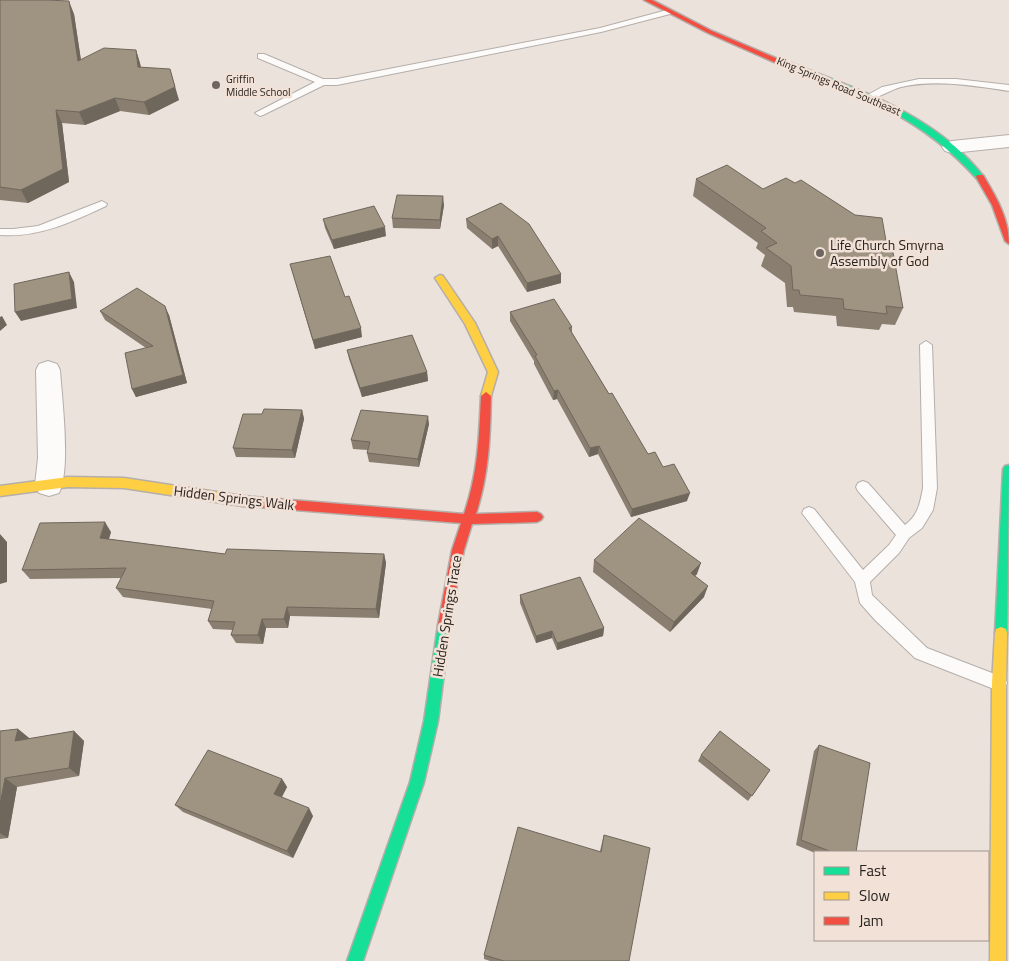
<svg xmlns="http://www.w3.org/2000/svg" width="1009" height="961" viewBox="0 0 1009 961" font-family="'Titillium Web',sans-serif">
	<rect width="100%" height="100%" fill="#ebe2dc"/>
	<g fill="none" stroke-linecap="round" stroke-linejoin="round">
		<defs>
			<path id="lane" d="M667,10L671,12L670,14L601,32L337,85H324L263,115L260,116L255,113L315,82L258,58V54H264L323,79H337L600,28Z
				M919,79H956L1009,85V91C974,86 936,79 901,87C890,90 880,97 869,100L864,97L882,87Z
				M102,201L107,204L106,206C72,222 38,238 0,235V229H13L38,226Z
				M926,341L932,345L937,488L933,510L922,528L909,538L899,553L870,582L872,595L927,648L1005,678L1007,683L1005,688L999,691L915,658L875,620L860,603L855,582L802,513L804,509L809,507L814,509L863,570L889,545L896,535L858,491L856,487L858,483L863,481L868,483L905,525C918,515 920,504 923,488L920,345Z"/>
			<path id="street" d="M1009,135V147L952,153L945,151L942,147L945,143L952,141Z
				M48,361L57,364L60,370C62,399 71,469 59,493L49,496L39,493L35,485L38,458L36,370L39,364Z"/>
			<path id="fast" d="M785,63H791C860,90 937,116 984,177L980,179H977C922,117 861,95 785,67Z
				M1009,465L1007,633L1006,637L1001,639L996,637L995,633L1003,469L1005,466Z
				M444,619L448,621L450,625L438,721L424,782L363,961H347L410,782L424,721L438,625L440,621Z"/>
			<path id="slow" d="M440,275L443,276L475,323L498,372L490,399L486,400L481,396L488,372L465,324L435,278Z
				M68,477L124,478L243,496L247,498L249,501L247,504L243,506L124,488L68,487L0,496V486Z
				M1001,627L1006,629L1007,633L1006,683V961H990L992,683L995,633L996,629Z"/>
			<path id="jam" d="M644,0H652L712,31L792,65L785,67L708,33Z
				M977,175H983C996,197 1009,218 1009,244L1005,241L992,205L976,177Z
				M486,392L491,396C490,439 489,473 476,514L537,512L541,514L543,517L541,520L537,522L472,524L464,550L448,629L444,631L440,629L438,625L452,550L461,523L243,506L239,504L237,501L239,498L243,496L464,514C478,473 479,439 481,396Z"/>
		</defs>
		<use href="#lane" stroke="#b5aea9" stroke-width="2"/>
		<use href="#street" stroke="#b5aea9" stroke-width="2"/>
		<use href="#fast" stroke="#b5aea9" stroke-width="3"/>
		<use href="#slow" stroke="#b5aea9" stroke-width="3"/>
		<use href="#jam" stroke="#b5aea9" stroke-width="3"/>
		<use href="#lane" fill="#fcfbfa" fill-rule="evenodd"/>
		<use href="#street" fill="#fcfbfa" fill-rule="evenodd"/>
		<use href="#fast" fill="#16e098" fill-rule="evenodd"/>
		<use href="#slow" fill="#ffcf43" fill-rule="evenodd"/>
		<use href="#jam" fill="#f24e42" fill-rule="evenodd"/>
	</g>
	<path fill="#897e70" d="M0,0L74,14L81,60L136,50L141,67L179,100L149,115L120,111L85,125L62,123L69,182L28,203L0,200Z
		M696,179L763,189L795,183L886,241L903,308L895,325L882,324L879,330L837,326L836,316L794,312L793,307H787L785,283L761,266L765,255L756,248L758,243L693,196Z
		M501,203L561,274V283L527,292L498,246L492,249L467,228L466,219Z
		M444,205L440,229L393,228L392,218Z
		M323,219L386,236L334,249L325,228Z
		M290,264L362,337L315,349Z
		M100,311L169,315L187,383L136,397L132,389L146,348L105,320Z
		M510,312L572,327V333L609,394L648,454L663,467L687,501L631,517L598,454L589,457L557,399L553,400L534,364V361L510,321Z
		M347,350L427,372L428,381L362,397L349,359Z
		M302,410L304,419L295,458L236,457L233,448Z
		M429,424L419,467L369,462L367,453L368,450L353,449L351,440Z
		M111,532L109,539L225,554H384L386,563L379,618L290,616L288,628H266L263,644L236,643L231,635L233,630L213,629L208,621L212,609L123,597L116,588L122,578L30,579L22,570Z
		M594,560L697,574L695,576L704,597L670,632L593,572Z
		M520,595L604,628L603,636L557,650L552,638L536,643L520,603Z
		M18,729L29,738L28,739L74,731L84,741L79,776L17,787L8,838L0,839V731Z
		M819,745L856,852L815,853L796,845L814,751Z
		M701,755L770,770L748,801L698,761Z
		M282,779L287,787L282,797L313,816L293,858L183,812L175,805Z
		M604,835L629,961H490L484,959V955L600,851Z"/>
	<path fill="#6f675b" d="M69,1L74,14L83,74L78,61Z
		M136,50L140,63L143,80L138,67Z
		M170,69L179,100L149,115L144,102Z
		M115,98L120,111L85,125L79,112Z
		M56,110L62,123L69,182L28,203L21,190Z
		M443,196L444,205L440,229V220Z
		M385,227L386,236L334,249L332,240Z
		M498,236V246L492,249V239Z
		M69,272L74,282L77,308L21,321L15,312Z
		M561,274V283L527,292V283Z
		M165,306L169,315L187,383L136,397L132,389L183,375Z
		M2,316L7,325L0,331V317Z
		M361,328L362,337L315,349L313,340Z
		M427,372L428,381L362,397L360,388Z
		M558,390L557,399L553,400L554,391Z
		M302,410L304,419L295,458L292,450Z
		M428,416L429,424L419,467L418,459Z
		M599,446L598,454L589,457L590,448Z
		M690,493L687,501L631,517L632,509Z
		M105,522L111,532L106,547L100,538Z
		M0,534L7,542V582L0,584Z
		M384,554L386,563L379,618L376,609Z
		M701,563L697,574L687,584L691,573Z
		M708,586L704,597L670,632L674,622Z
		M287,607L290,616L288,628L284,619Z
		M262,619L266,628L263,644L258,635Z
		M604,628L603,636L557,650V643Z
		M552,631V638L536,643V636Z
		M18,729L29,738L26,750L15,741Z
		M74,731L84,741L79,776L69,768Z
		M5,778L17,787L8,838L0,833V805Z
		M282,779L287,787L279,802L274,794Z
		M309,808L313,816L293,858L287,851Z"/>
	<path fill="#9f9382" stroke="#6f675b" d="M0,0H46L69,1L78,61L104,48L136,50L138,67L170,69L175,87L144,102L115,98L79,112L56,110L63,169L21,190L0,187Z
		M727,165L763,189L786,178L795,183L801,180L855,215L882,218L886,241H891L903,308L886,306L887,314L844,309L843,299L800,295L799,290H793L791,266L766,248L777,243L761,231L766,228L696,179Z
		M397,195L443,196L440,220L392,218Z
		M501,203L529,224L561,274L527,283L498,236L492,239L466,219Z
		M374,206L385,227L332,240L323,219Z
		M330,256L345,297L349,296L361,328L313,340L290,264Z
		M69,272L72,299L15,312L14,284Z
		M137,288L165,306L183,375L132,389L125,353L153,346L100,311Z
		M554,299L572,327L569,328L609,394L612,393L648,454L655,452L663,467L674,464L690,493L632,509L599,446L590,448L558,390L554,391L535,356L537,355L510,312Z
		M412,335L427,372L360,388L347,350Z
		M264,409L302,410L292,450L233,448L243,414H262Z
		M361,410L428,416L418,459L367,453L370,442L351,440Z
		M639,518L701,563L691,573L708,586L674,622L594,560Z
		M105,522L100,538L225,554L227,549L384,554L376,609L287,607L284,619H262L258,635H231L235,622L208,621L214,601L116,588L126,568L22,570L40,523Z
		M580,577L604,628L557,643L552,631L536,636L520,595Z
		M18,729L15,741L74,731L69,768L5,778L0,805V731Z
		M720,731L770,770L752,796L701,755Z
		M819,745L870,763L856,852H832L801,840Z
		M208,750L282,779L274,794L309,808L287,851L175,805Z
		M518,827L601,852L604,835L650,848L629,961H504L484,955Z"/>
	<g fill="#6d6661" stroke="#f1e1d6" stroke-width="2">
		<circle cx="216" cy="85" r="5"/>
		<circle cx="820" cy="253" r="5"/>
	</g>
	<g text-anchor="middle" stroke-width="5" stroke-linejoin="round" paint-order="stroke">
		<g font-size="11" fill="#29231f" stroke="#f1e1d6" text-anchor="start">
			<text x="226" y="83">Griffin<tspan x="226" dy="13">Middle School</tspan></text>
		</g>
		<g font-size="11" fill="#29231f" stroke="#f1e1d6">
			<text transform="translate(839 86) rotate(23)" y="4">King Springs Road Southeast</text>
		</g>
		<g font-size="14" fill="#29231f" stroke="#f1e1d6" text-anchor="start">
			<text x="830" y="250">Life Church Smyrna<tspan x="830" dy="16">Assembly of God</tspan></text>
		</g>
		<g font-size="14" fill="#29231f" stroke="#f1e1d6">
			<text transform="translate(234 498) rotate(7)" y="5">Hidden Springs Walk</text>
			<text transform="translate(447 616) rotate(-81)" y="5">Hidden Springs Trace</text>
		</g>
	</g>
	<rect x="814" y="851" width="175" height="90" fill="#f1e1d6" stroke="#a1958d"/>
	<rect x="824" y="867" width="25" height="8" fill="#16e098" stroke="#a1958d"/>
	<text x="859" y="876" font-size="15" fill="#29231f">Fast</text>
	<rect x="824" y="892" width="25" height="8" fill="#ffcf43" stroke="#a1958d"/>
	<text x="859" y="901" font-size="15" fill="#29231f">Slow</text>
	<rect x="824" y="917" width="25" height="8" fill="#f24e42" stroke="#a1958d"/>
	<text x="859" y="926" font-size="15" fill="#29231f">Jam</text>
</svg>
